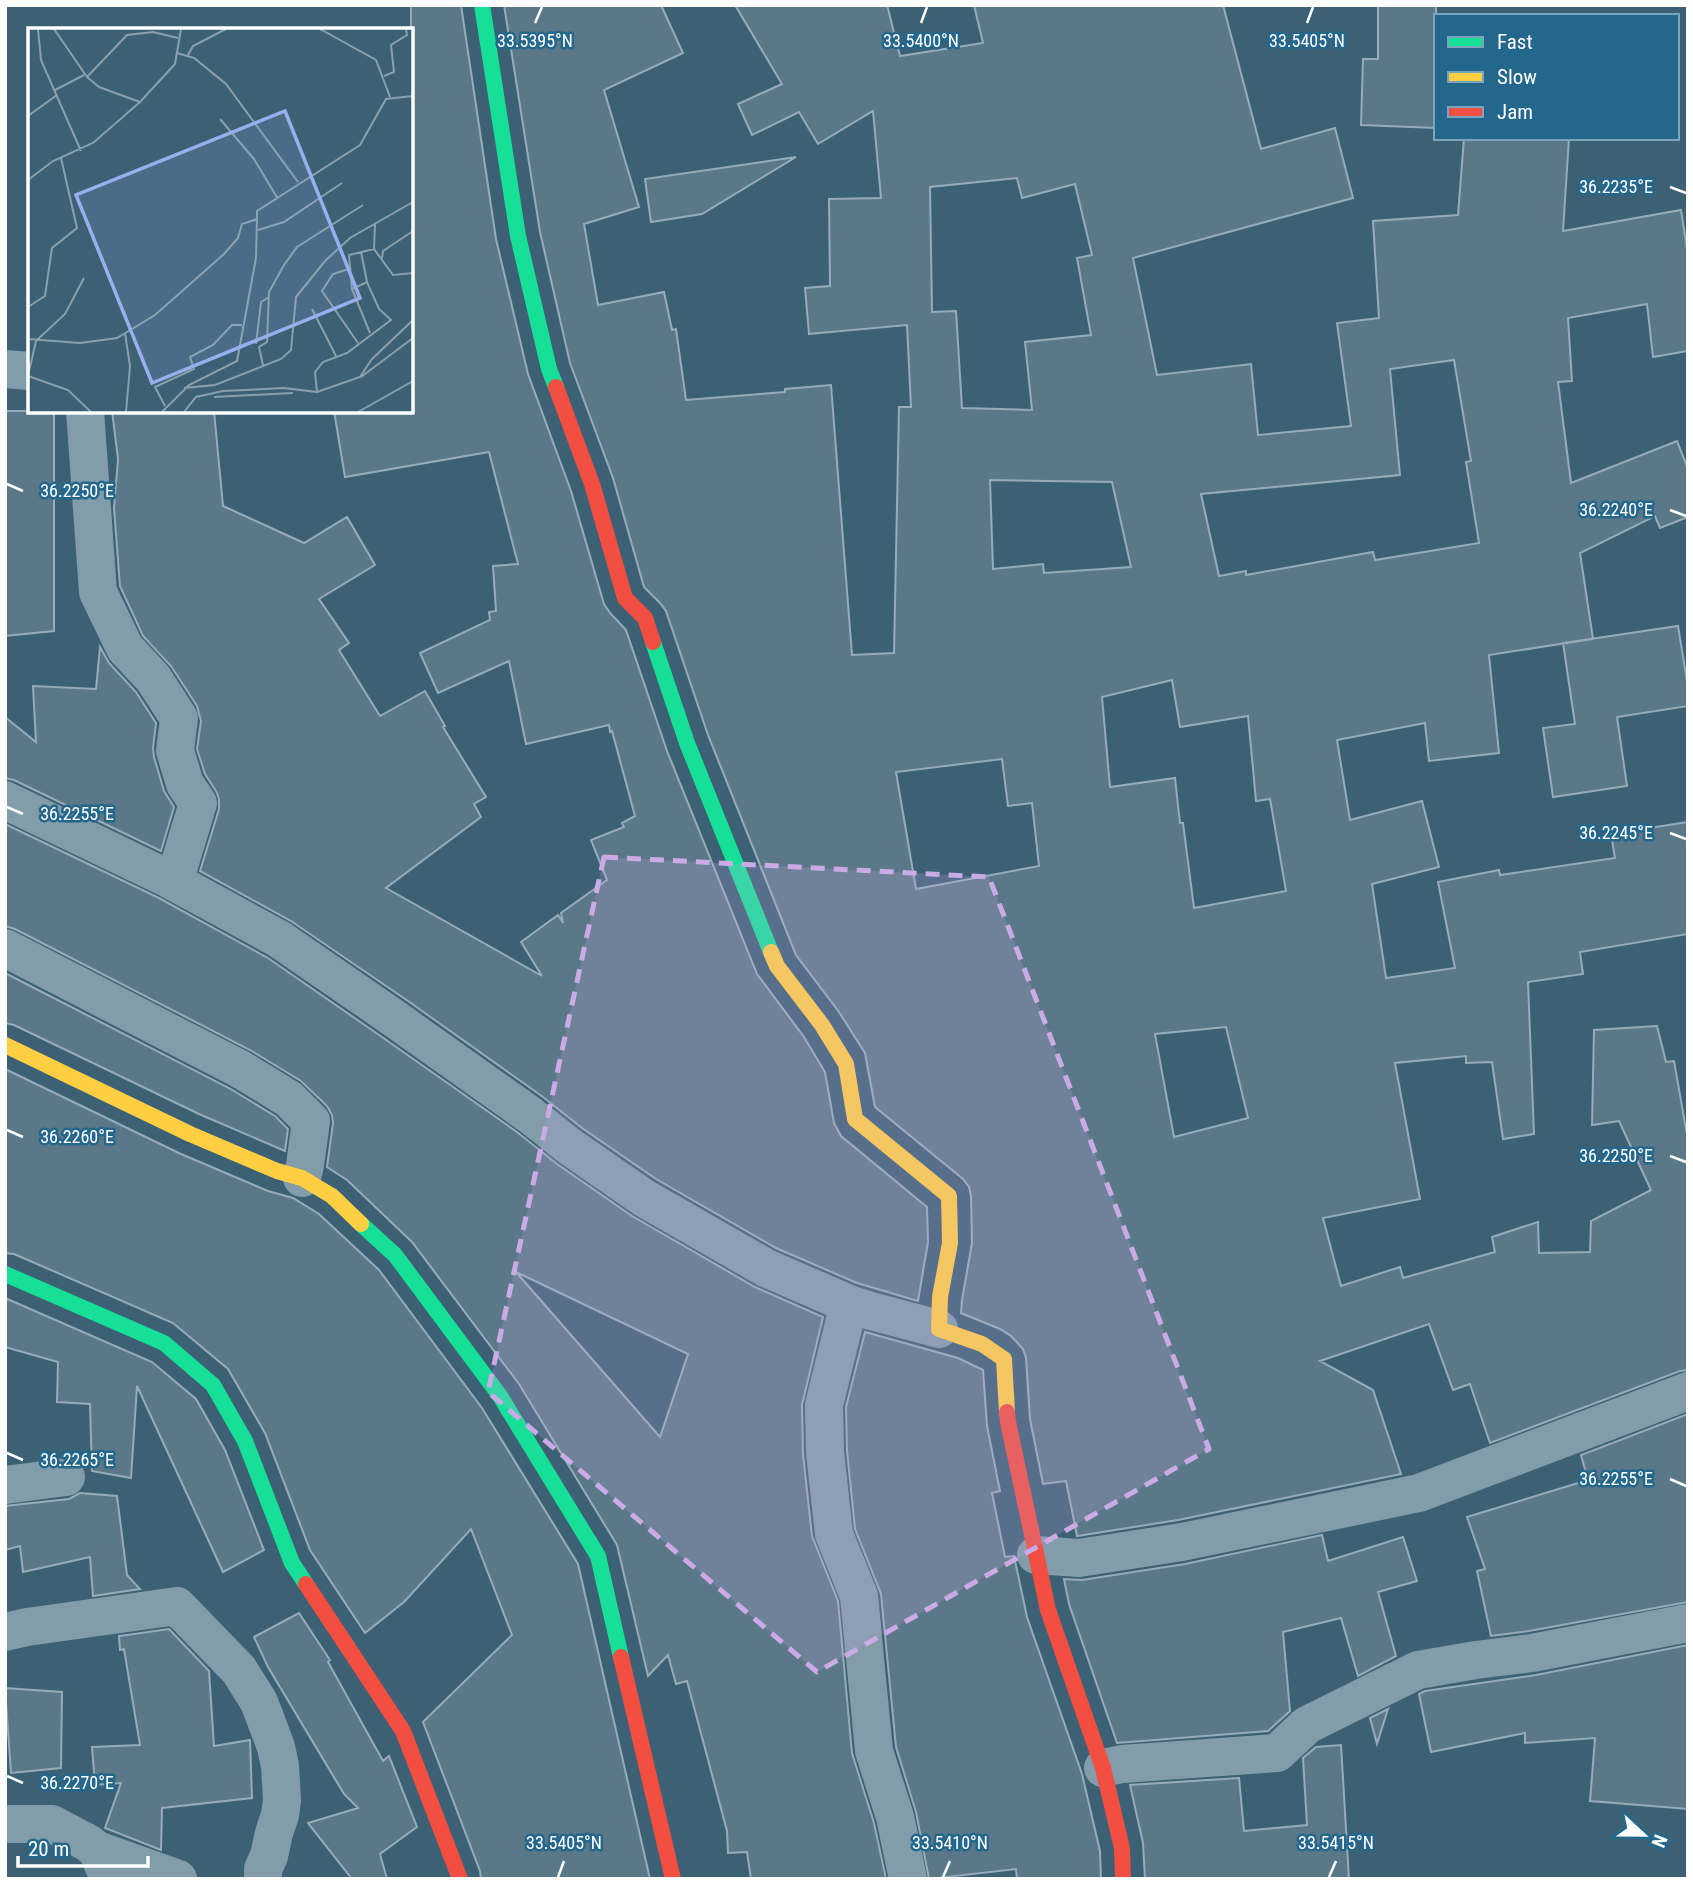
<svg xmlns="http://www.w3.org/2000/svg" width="1693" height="1884" viewBox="0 0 1693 1884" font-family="'Roboto Condensed',sans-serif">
	<rect width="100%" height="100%" fill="#3c6175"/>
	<path fill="#5b7888" stroke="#97acb8" stroke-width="2" fill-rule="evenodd" d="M411,5H461L496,239L528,374L571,491L604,604L610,613L626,630L667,751L757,974L804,1037L825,1072L834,1123L841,1136L927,1207L928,1242L918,1301L857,1283L776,1248L656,1179L582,1128L543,1097L408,1001L291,921L200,871L219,809V799L216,791L205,774L197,749L201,721L197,706L171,666L143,636L120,586L114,508L118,459L112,411H214L223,506L304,543L347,517L375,565L319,599L349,643L339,650L380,716L425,691L445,726L443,727L486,797L474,804L481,817L386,888L542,976L521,942L558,915L563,923L561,913L607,880L591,840L624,827L622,823L635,816L612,731L610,732L609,725L526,744L509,661L438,693L420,653L490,620L489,612L496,611L493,566L518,564L489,452L345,477L334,411H411Z
		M504,5H661L683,53L604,90L639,207L584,224L598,305L664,292L672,330L676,329L686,400L785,392V389L831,385L852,655L894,653L899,407H911L907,325L809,334L805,288L830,286L829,199L881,198L873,111L818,144L799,112L752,135L738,104L782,84L735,5H887L900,56L983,43L974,5H1223L1261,149L1335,128L1353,198L1133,258L1157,375L1251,364L1258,435L1351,426L1337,323L1379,318L1373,221L1458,215L1464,138H1569L1563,231L1681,210L1688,255V351L1653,357L1647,304L1568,318L1572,381L1558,382L1571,483L1677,441L1688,469V517L1660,528L1655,516L1580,553L1593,639L1489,655L1499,753L1429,761L1425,723L1337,740L1350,820L1422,801L1439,867L1372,884L1386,978L1455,968L1438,882L1499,870L1500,875L1615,858L1611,834L1688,822V934L1580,952L1583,974L1528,982L1534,1134L1503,1139L1492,1062L1466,1063V1056L1395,1063L1420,1199L1323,1218L1341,1286L1400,1267L1403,1278L1495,1252L1492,1237L1538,1222L1539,1253L1590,1252L1591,1221L1651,1190L1619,1121L1592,1125L1594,1030L1657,1026L1666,1062L1674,1061L1688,1140V1370L1680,1371L1490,1443L1470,1384L1453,1390L1429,1324L1320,1361L1373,1390L1401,1474L1178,1520L1077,1536L1066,1481L1043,1484L1030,1419L1026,1358L1023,1349L1011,1336L1000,1329L961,1313L962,1300L972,1243L971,1196L969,1187L963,1179L875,1107L865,1053L839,1012L796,955L708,735L666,611L660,603L644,587L613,478L570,363L540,232ZM1017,178L1022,198L1075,184L1092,255L1077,258L1091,335L1025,342L1032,410L962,408L956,311L932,312L930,187ZM1454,360L1471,461L1466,462L1479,543L1375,560L1373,552L1246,575V571L1219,576L1201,494L1400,475L1390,369ZM990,480L1112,482L1131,567L1044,573L1043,564L993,569ZM1172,680L1180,727L1248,716L1256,801L1270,799L1286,891L1194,908L1183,823H1180L1175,778L1110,787L1102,697ZM1002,759L1008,806L1032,803L1039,866L916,889L896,772ZM1226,1027L1248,1118L1174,1137L1155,1034Z
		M1378,5H1436V128L1361,125L1363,59H1378Z
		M796,157L702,214L651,222L645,179Z
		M5,411H54V631L5,636Z
		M1678,626L1688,687V706L1617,717L1627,786L1553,797L1543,728L1575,724L1563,643Z
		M100,647L109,663L136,692L156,723L153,748L154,757L164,791L174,807L161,851L14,780L5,778V717L36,742L33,686L96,689Z
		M5,824L159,898L268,958L382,1037L517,1132L557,1164L632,1216L755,1287L823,1317L802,1405L803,1454L812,1536L838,1601L852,1753L874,1823L886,1879H751L747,1852L728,1853L727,1831L687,1681L676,1684L668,1655L648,1676L617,1545L519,1384L412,1242L347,1180L327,1167L333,1123L332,1115L327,1106L301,1081L250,1050L15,929L5,926ZM516,1272L688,1354L660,1437Z
		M5,973L229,1088L275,1116L288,1129L285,1151L199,1114L14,1025L5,1023Z
		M5,1069L181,1154L268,1191L293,1198L319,1214L379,1270L482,1408L578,1564L650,1879H481L480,1871L423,1722L512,1635L471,1529L404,1602L365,1633L310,1550L265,1433L228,1369L173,1323L14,1254L5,1253Z
		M5,1298L152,1362L196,1399L225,1450L264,1550L223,1572L137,1386L131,1478L92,1471L90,1404L57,1402L58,1362L5,1347Z
		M865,1332L958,1358L983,1370L987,1426L1000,1491L992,1493L1005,1557L1014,1556L1027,1617L1082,1774L1100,1851L1101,1879H1017L1016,1869L929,1879L916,1812L896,1747L881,1594L855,1529L847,1451L846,1407Z
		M1688,1414V1602L1529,1631L1491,1636L1477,1571L1485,1569L1467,1517L1588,1480L1581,1455Z
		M80,1493L117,1496L127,1575L140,1589L93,1596L90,1557L23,1572L20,1546L5,1550V1506L69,1499Z
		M1322,1535L1328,1561L1403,1537L1417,1581L1378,1592L1396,1656L1358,1676L1341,1618L1283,1632L1290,1711L1268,1731L1117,1743L1069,1604L1064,1579L1082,1580L1185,1564Z
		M299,1613L330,1660L328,1662L383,1761L389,1756L417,1827L380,1854L387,1879H352L308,1823L358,1808L344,1794L268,1667L254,1637Z
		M169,1629L209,1671L214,1746L250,1740L252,1798L162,1808L161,1850L105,1828L121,1783L95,1785L92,1747L140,1745L124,1649L120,1650L119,1636Z
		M1688,1645V1809L1590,1801L1595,1738L1525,1743V1733L1431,1752L1419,1694L1425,1691L1536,1675Z
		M5,1688L62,1692L61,1768L11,1773Z
		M1388,1709L1377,1744L1370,1718Z
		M1341,1745L1349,1879H1145L1143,1843L1130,1785L1239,1778L1244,1831L1307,1825L1303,1758L1316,1747Z"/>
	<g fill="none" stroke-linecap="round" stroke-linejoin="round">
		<path stroke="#839ca9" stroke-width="38" d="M5,369L30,371
			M85,411L98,592L125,648L153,678L179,718L175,751L185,784L198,803L179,866L169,879
			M5,800L169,879L279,939L395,1019L530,1115L569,1146L644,1198L766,1268L849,1304L871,1311L939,1329
			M5,948L240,1069L289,1099L311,1121L305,1165L302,1178
			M849,1304L824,1405L825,1452L834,1534L859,1596L874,1751L895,1817L908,1879
			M5,1485L66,1477
			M1036,1555L1079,1558L1182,1542L1419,1493L1688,1391
			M5,1632L27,1627L177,1606L239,1670L259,1702L276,1747L280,1766L282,1800L280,1815L274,1833L269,1856L263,1869V1879
			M1103,1768L1122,1764L1277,1753L1307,1725L1418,1670L1476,1660L1532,1653L1688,1623
			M5,1824H52L88,1843L97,1850
			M109,1879L97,1850L178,1879"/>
		<path stroke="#16e098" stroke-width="16" d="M482,5L518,236L549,369L556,387
			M653,642L687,743L771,952
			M361,1224L395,1255L500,1396L598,1556L621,1657
			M5,1274L164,1343L213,1385L245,1441L292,1563L306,1584"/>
		<path stroke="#ffcf43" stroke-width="16" d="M771,952L777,966L822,1025L846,1064L855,1119L949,1196L950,1243L940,1297L939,1329L982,1344L1004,1359L1007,1412
			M5,1045L190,1134L277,1171L302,1178L332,1196L361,1224"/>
		<path stroke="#f24e42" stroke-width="16" d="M556,387L592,484L625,598L645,618L653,642
			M1007,1412L1008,1422L1048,1610L1103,1768L1122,1848L1123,1879
			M306,1584L403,1731L460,1879
			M621,1657L673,1879"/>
	</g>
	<path fill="#caabe5" fill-opacity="0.2" stroke="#caabe5" stroke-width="5" stroke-dasharray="14 9" stroke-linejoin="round" d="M604,857L989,877L1209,1449L817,1672L488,1392Z"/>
	<path fill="none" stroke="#fff" stroke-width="2.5" d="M535,23L542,7M921,23L927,7M1307,23L1313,7M1670,187L1686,193M7,484L23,491M1670,510L1686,516M7,807L23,814M1670,833L1686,839M7,1130L23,1137M1670,1156L1686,1162M7,1453L23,1460M1670,1479L1686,1486M7,1776L23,1783M558,1877L564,1861M943,1877L950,1861M1329,1877L1336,1861"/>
	<g transform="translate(28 28)">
		<rect width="385" height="385" fill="#3c6175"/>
		<path fill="none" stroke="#8aa0ac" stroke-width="2" d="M10,1L13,32L53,123M26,1L59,49M292,1L348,32L362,69M150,10L125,4L99,7L59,49L71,59L112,74L147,36L153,1M149,25L166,30L198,56L270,154M160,27L165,18L198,1M356,48L366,44L363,17L379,7L378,1M27,62L56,47M0,88L29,67M192,91L226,131L250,171M0,152L25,133L65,115L112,74M230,202L256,194L314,155M346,221L347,196M333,224L339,254M354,230L355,223L385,203M321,241L305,246L294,263L330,315M324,261L342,305M0,279L17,268L24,220L49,200L33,130M284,281L308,328M97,305L102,338L98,384M0,311L52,315L89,310L127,287L196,226L210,210L214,196L229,191V183L332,117L358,71L385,68M228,316L233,274L241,269M235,337L231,319L239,314L241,264L256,237L269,219L335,177M0,348L8,313L37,286L56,250M0,348L40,362L63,384M333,349L385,310M156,360L187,357L253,331L263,322L268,269L297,233L322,210L385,174M289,364L332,349L344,331L385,292M186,369L265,365M137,378L127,359L166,341L162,329L185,317L204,297H214M134,384L161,357L209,333L228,230L229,191M156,384L168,369L195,363L256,360L289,364L287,344L295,334L319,325L363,292L351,281L339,254L324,261L321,227L346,221L365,247L385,245M330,384L385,353"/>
		<path fill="#99afed" fill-opacity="0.15" stroke="#99afed" stroke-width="3.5" d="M257,83L332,270L124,355L48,167Z"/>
		<rect width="385" height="385" fill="none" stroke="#fff" stroke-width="3.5"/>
	</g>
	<g font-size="18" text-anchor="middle" fill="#fff" stroke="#24678d" stroke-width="5" stroke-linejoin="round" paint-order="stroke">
		<text x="535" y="47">33.5395°N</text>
		<text x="921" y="47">33.5400°N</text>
		<text x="1307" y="47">33.5405°N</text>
		<text x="1616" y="193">36.2235°E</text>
		<text x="77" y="497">36.2250°E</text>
		<text x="1616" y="516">36.2240°E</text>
		<text x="77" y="820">36.2255°E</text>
		<text x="1616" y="839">36.2245°E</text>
		<text x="77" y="1143">36.2260°E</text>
		<text x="1616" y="1162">36.2250°E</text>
		<text x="77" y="1466">36.2265°E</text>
		<text x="1616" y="1485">36.2255°E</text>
		<text x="77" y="1789">36.2270°E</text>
		<text x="564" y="1849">33.5405°N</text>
		<text x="950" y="1849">33.5410°N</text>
		<text x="1336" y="1849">33.5415°N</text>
	</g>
	<rect width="1693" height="1884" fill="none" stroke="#ffffff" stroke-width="14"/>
	<rect x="1434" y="14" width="245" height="126" fill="#24678d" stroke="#7ca4bb" stroke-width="2"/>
	<rect x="1448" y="37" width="35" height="10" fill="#16e098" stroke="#7ca4bb" stroke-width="2"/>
	<text x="1497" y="49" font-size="21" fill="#ffffff">Fast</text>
	<rect x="1448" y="72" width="35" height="10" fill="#ffcf43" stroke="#7ca4bb" stroke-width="2"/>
	<text x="1497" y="84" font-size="21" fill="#ffffff">Slow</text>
	<rect x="1448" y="107" width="35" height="10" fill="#f24e42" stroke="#7ca4bb" stroke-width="2"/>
	<text x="1497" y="119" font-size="21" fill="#ffffff">Jam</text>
	<g transform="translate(1644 1835) rotate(112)" stroke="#24678d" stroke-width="5" paint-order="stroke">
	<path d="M0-5L12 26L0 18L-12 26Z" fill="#ffffff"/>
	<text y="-10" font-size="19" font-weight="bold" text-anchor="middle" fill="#ffffff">N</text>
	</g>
	<path d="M18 1856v10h130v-10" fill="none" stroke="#ffffff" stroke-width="3.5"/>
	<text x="28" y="1856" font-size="21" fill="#ffffff" stroke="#24678d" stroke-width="5" paint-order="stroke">20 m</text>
</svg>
